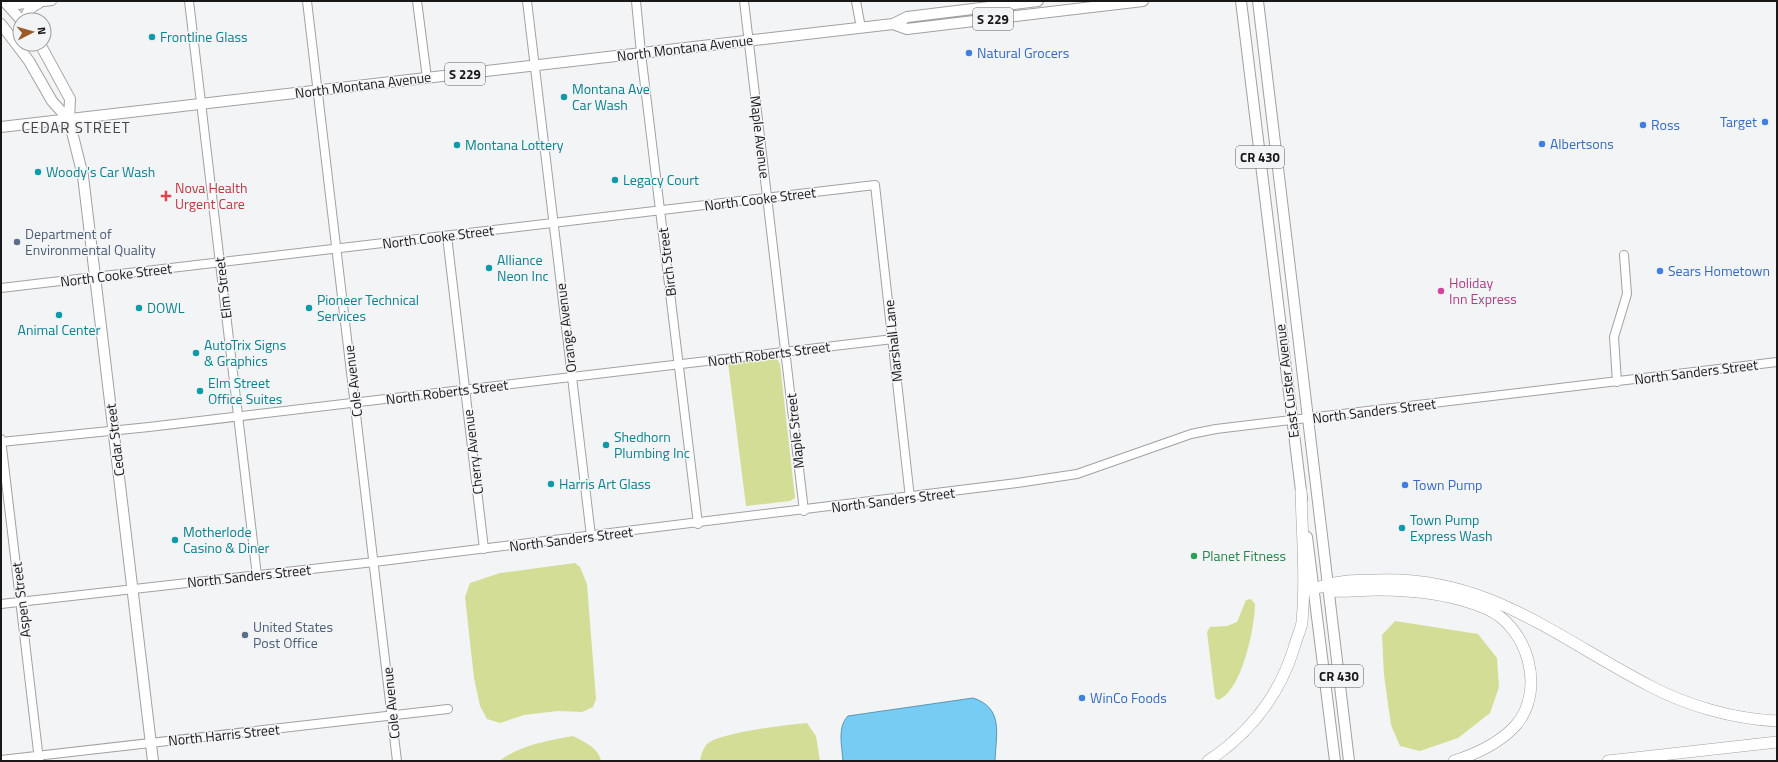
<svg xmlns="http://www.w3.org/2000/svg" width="1778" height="762" viewBox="0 0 1778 762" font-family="'Titillium Web',sans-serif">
	<rect width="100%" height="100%" fill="#f3f4f6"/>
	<path fill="#d3dd95" d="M773,357L777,359L780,364L795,498L790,501L746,506L728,363Z
		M575,563L580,567L587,584L596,699L593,707L582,712L558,711L524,715L500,723L487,719L480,706L474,678L465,597L470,583L500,573Z
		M1251,599L1255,604C1255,626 1242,692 1218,700L1215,697L1207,632L1210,627L1227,626L1237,622L1246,600Z
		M1395,621L1478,634L1497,658L1499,687L1490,713L1458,738L1420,751L1400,746L1391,725L1384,675L1382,635Z
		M807,723L816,736L820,761H700C701,756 703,748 707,744C721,732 787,725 807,723Z
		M573,736C583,741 599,748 601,761H499C521,745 546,741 573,736Z"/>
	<path fill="#77ccf4" stroke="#5a96b2" d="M973,698C1004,708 996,734 995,761H843C842,746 837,727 848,716Z"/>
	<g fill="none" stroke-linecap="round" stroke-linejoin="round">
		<defs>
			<path id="minor" d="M189,1L257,576
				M307,1L397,761
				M417,1L427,78
				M527,1L591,536
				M636,1L641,53L698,524
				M744,1L804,511
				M856,1L861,28
				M9,6L52,1
				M447,236L484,549
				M1,288L875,185L910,498
				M1617,382L1614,337L1627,294L1624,255
				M1,439L39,760
				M1,442L149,427L893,339
				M1,604L374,562L1017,483L1077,474L1191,434L1216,429L1777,362
				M1,760L448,709"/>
			<path id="major" d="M4,1L21,20
				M1241,1L1302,499
				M1258,1L1349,761
				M26,20C26,11 31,7 39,3
				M1,24L29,61L52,101L69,120
				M893,24L907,29L1143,1
				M40,44L70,99L69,120L83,176L153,761
				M1,127L893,24L907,17L1038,1
				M1307,537L1335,761"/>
			<path id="highway" d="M1314,589C1334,581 1354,580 1376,580C1487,575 1557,638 1650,686C1688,706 1734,719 1777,721
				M1329,591C1345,592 1361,590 1377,590C1413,590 1453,594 1487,609C1528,627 1546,690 1516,725C1500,743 1476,754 1454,761
				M1208,761C1250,733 1279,696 1294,648C1296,639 1301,630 1302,622C1306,578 1302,534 1301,491
				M1608,761L1777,742"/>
		</defs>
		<use href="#minor" stroke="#a1a1a3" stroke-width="10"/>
		<use href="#major" stroke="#a1a1a3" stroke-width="12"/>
		<use href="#highway" stroke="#a1a1a3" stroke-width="12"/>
		<use href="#minor" stroke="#fff" stroke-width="8"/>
		<use href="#major" stroke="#fff" stroke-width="10"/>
		<use href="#highway" stroke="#fff" stroke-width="11"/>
	</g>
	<g fill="#0f9aa8" stroke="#f3f4f6" stroke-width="1.5">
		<circle cx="152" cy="37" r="4"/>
		<circle cx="564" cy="97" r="4"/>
		<circle cx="457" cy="145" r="4"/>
		<circle cx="38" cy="172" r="4"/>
		<circle cx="615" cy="180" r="4"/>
		<circle cx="489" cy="268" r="4"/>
		<circle cx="139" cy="308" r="4"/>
		<circle cx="309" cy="308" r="4"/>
		<circle cx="59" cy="315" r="4"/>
		<circle cx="196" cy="353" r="4"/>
		<circle cx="200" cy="391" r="4"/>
		<circle cx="606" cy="445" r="4"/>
		<circle cx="551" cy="484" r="4"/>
		<circle cx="1402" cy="528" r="4"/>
		<circle cx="175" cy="540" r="4"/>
	</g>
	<g fill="#3f7fe0" stroke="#f3f4f6" stroke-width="1.5">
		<circle cx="969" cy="53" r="4"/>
		<circle cx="1765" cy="122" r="4"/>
		<circle cx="1643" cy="125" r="4"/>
		<circle cx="1542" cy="144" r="4"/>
		<circle cx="1660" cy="271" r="4"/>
		<circle cx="1405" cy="485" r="4"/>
		<circle cx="1082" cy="698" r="4"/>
	</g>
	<path fill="#e0444e" stroke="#f3f4f6" stroke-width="1.5" d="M164 190h4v4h4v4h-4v4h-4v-4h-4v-4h4z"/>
	<g fill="#5c6f8a" stroke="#f3f4f6" stroke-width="1.5">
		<circle cx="17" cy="242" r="4"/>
		<circle cx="245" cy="635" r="4"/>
	</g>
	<circle fill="#d1479c" stroke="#f3f4f6" stroke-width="1.5" cx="1441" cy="291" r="4"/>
	<circle fill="#2e9e5b" stroke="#f3f4f6" stroke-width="1.5" cx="1194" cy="556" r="4"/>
	<g text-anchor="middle" stroke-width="3" stroke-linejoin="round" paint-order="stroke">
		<g fill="#f3f4f6" stroke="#5a5a5b" stroke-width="1">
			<rect x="973" y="8" width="40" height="22" rx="3"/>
			<rect x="445" y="63" width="40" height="22" rx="3"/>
			<rect x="1236" y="146" width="48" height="22" rx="3"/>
			<rect x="1315" y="665" width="48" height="22" rx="3"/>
		</g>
		<g font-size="13" font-weight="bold" fill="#181819">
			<text x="993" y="24">S 229</text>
			<text x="465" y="79">S 229</text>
			<text x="1260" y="162">CR 430</text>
			<text x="1339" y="681">CR 430</text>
		</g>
		<g font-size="14" fill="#0d838f" stroke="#f3f4f6" text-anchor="start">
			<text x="160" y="42">Frontline Glass</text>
			<text x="572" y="94">Montana Ave<tspan x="572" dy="16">Car Wash</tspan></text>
			<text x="465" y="150">Montana Lottery</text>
			<text x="46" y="177">Woody's Car Wash</text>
			<text x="623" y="185">Legacy Court</text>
			<text x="497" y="265">Alliance<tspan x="497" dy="16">Neon Inc</tspan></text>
			<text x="317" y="305">Pioneer Technical<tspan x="317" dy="16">Services</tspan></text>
			<text x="147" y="313">DOWL</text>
			<text x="59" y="335" text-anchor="middle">Animal Center</text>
			<text x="204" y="350">AutoTrix Signs<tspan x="204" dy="16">&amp; Graphics</tspan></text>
			<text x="208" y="388">Elm Street<tspan x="208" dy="16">Office Suites</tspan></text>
			<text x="614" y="442">Shedhorn<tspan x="614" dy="16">Plumbing Inc</tspan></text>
			<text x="559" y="489">Harris Art Glass</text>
			<text x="1410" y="525">Town Pump<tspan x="1410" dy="16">Express Wash</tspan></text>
			<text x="183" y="537">Motherlode<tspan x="183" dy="16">Casino &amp; Diner</tspan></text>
		</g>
		<g font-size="14" fill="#181819" stroke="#f3f4f6">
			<text transform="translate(685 48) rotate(-7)" y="5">North Montana Avenue</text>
			<text transform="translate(363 85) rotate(-7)" y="5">North Montana Avenue</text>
			<text transform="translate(760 137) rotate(83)" y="5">Maple Avenue</text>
			<text transform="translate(760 199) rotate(-7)" y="5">North Cooke Street</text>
			<text transform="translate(438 237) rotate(-7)" y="5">North Cooke Street</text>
			<text transform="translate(667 262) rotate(-97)" y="5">Birch Street</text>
			<text transform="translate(116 275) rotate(-7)" y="5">North Cooke Street</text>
			<text transform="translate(223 288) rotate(-97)" y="5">Elm Street</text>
			<text transform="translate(566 328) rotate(-97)" y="5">Orange Avenue</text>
			<text transform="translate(893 341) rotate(-96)" y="5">Marshall Lane</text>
			<text transform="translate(769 354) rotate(-7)" y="5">North Roberts Street</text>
			<text transform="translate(1696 372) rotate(-7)" y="5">North Sanders Street</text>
			<text transform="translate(353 381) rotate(-97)" y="5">Cole Avenue</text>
			<text transform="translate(1287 381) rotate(-97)" y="5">East Custer Avenue</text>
			<text transform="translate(447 392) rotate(-7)" y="5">North Roberts Street</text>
			<text transform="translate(1374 411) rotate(-7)" y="5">North Sanders Street</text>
			<text transform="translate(795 431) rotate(-96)" y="5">Maple Street</text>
			<text transform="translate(115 440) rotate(-97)" y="5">Cedar Street</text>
			<text transform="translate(473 452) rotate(-97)" y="5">Cherry Avenue</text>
			<text transform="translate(893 500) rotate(-7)" y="5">North Sanders Street</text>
			<text transform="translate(571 539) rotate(-7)" y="5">North Sanders Street</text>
			<text transform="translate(249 576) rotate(-6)" y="5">North Sanders Street</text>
			<text transform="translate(21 600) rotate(-97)" y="5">Aspen Street</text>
			<text transform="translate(391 703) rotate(-96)" y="5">Cole Avenue</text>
			<text transform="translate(224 735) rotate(-6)" y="5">North Harris Street</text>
		</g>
		<g font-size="14" fill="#366cbe" stroke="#f3f4f6" text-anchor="start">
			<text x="977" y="58">Natural Grocers</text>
			<text x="1757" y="127" text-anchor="end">Target</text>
			<text x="1651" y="130">Ross</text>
			<text x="1550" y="149">Albertsons</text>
			<text x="1668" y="276">Sears Hometown</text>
			<text x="1413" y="490">Town Pump</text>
			<text x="1090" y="703">WinCo Foods</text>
		</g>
		<g font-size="14" fill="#be3a42" stroke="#f3f4f6" text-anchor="start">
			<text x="175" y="193">Nova Health<tspan x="175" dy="16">Urgent Care</tspan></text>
		</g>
		<g font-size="14" fill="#4e5e75" stroke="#f3f4f6" text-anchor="start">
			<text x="25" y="239">Department of<tspan x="25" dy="16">Environmental Quality</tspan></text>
			<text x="253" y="632">United States<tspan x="253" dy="16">Post Office</tspan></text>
		</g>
		<g font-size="14" fill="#b23c85" stroke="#f3f4f6" text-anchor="start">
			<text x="1449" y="288">Holiday<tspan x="1449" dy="16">Inn Express</tspan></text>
		</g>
		<g font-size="14" fill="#27864d" stroke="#f3f4f6" text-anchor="start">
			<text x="1202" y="561">Planet Fitness</text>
		</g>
		<g font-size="15" letter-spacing="1" fill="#454546" stroke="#f3f4f6">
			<text x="76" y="133">CEDAR STREET</text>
		</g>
	</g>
	<rect width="1778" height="762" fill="none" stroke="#181819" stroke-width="4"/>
	<g transform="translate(32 32) rotate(84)"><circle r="19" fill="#f3f4f6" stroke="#9b9c9e"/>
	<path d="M0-3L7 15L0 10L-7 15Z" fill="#9d5a29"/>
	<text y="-6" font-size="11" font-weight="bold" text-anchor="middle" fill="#181819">N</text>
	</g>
</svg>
